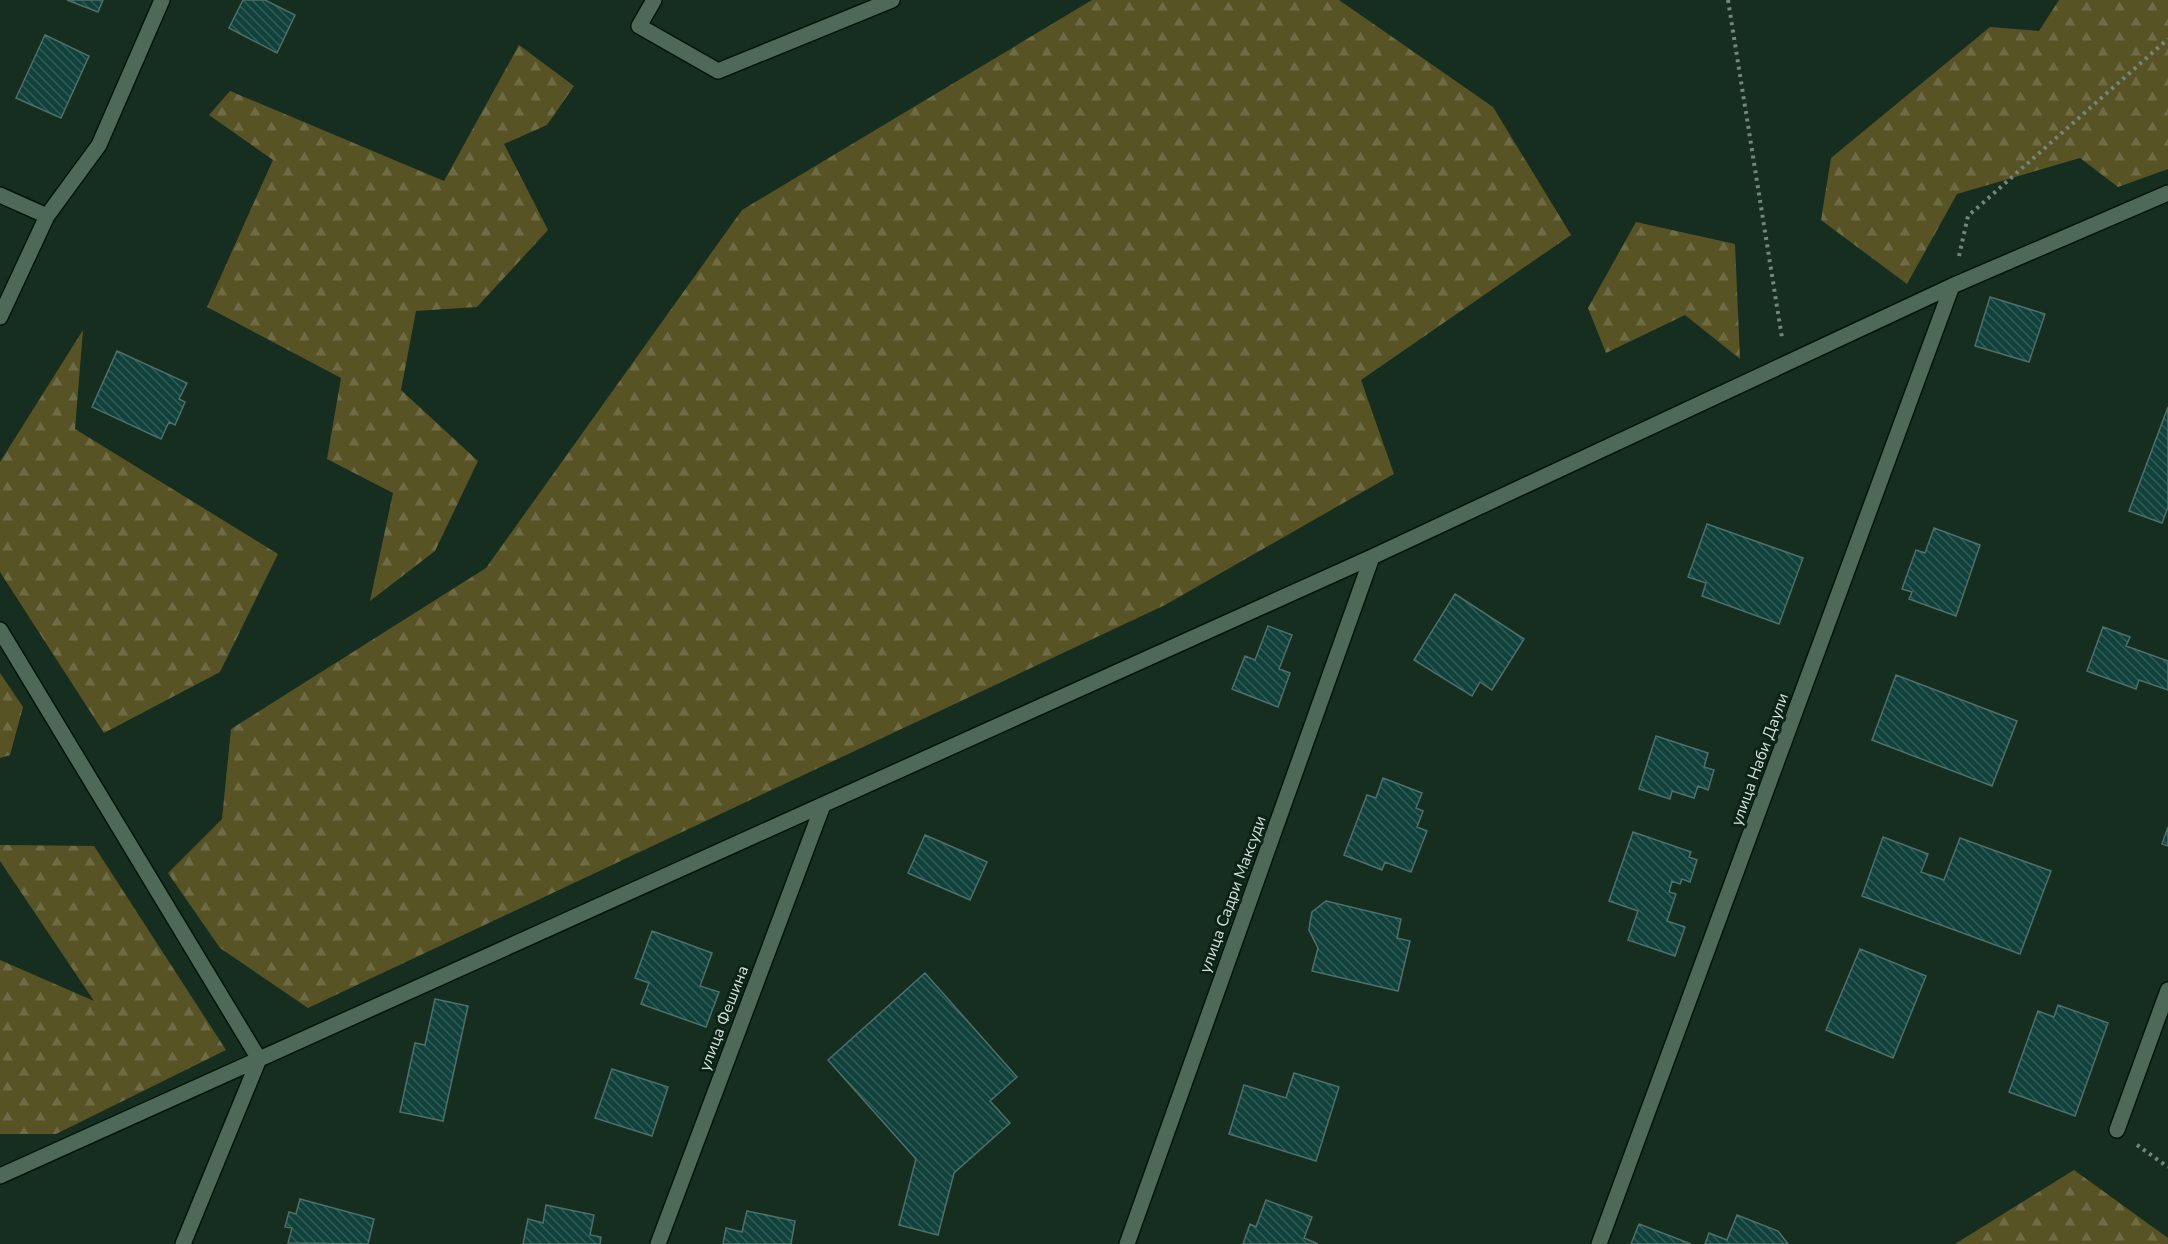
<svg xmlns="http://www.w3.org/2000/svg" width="2168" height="1244" viewBox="0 0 2168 1244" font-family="'Nunito Sans',sans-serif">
	<defs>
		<pattern id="forest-firs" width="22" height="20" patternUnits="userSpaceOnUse" patternTransform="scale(1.5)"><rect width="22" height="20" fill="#585325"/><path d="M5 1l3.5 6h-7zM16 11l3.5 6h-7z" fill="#6f6b44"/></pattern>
		<pattern id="building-back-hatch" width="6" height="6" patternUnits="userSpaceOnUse" patternTransform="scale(1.5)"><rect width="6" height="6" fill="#10413b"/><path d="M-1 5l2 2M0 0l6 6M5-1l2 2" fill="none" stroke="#325c57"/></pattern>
	</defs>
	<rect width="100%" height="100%" fill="#162e20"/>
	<path fill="url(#forest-firs)" d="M1092,0H1339L1493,107L1571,235L1361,380L1394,474L1165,605L308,1008L220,948L168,873L222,819L231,729L486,568L742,210Z
		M2059,0H2168V169L2118,187L2080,158L1957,194L1907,284L1821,220L1831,158L1990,27L2039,31Z
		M519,45L574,86L547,125L504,144L548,230L477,307L416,311L401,390L478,461L435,551L370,601L393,493L327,459L341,378L207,307L273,160L209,115L230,91L444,181Z
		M1636,222L1735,244L1740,359L1685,315L1606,353L1588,308Z
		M83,330L75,429L278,554L220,672L104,733L0,572V462Z
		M0,673L23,707L10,755L0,758Z
		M0,845L94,846L226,1050L56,1134H0V960L94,1001L0,861Z
		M2074,1170L2168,1238V1244H1955Z"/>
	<path fill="url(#building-back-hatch)" stroke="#4e706a" stroke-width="1.5" d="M67,0H103L98,12Z
		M243,0H265L295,15L277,53L229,28Z
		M45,35L89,56L61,118L16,98Z
		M1990,297L2045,314L2029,362L1975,346Z
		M117,351L187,383L179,399L185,402L175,425L169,422L161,439L92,407Z
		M2168,407V507L2162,523L2129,511Z
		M1707,524L1803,558L1779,624L1702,596L1706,583L1688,577Z
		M1934,528L1980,545L1956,616L1909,599L1912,592L1902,589L1916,550L1925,553Z
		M1455,594L1524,639L1492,690L1480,682L1472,696L1414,660Z
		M1268,626L1292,635L1279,669L1290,673L1278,707L1232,689L1245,656L1255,660Z
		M2103,627L2130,637L2126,646L2168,661V690L2139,680L2136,689L2087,671Z
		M1896,675L2017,721L1992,786L1872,740Z
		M1656,736L1708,753L1704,767L1714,770L1708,790L1698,786L1694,798L1672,791L1670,799L1639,789Z
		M1383,778L1422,793L1416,808L1423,811L1417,827L1427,831L1411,872L1385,862L1382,870L1344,855L1367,795L1376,798Z
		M2168,827V846L2162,844Z
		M1633,832L1691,852L1689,857L1697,860L1690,882L1682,879L1680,884L1672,881L1669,892L1676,894L1667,921L1685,927L1675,956L1628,940L1638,911L1609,901Z
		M925,835L987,862L970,900L908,873Z
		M1883,837L1928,854L1921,872L1944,880L1960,838L2051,871L2020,954L1862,896Z
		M1326,901L1401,919L1397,938L1410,941L1398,991L1312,971L1318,948L1309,930L1310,922L1312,912Z
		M652,931L712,953L700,986L719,992L706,1027L641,1004L649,983L635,978Z
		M1860,949L1926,976L1893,1058L1826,1030Z
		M925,973L1017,1077L990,1101L1010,1123L954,1173L938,1235L899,1225L916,1159L828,1060Z
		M435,999L468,1006L443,1121L400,1112L415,1043L425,1045Z
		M2058,1005L2108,1023L2075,1116L2009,1092L2038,1011L2054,1017Z
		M612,1069L668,1087L652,1136L595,1118Z
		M1294,1073L1339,1087L1316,1161L1229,1134L1244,1085L1286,1098Z
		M300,1199L374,1219L368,1244L288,1243L292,1228L285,1227L289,1212L296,1214Z
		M1266,1200L1312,1217L1304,1238L1318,1244H1243L1250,1224L1256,1227Z
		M546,1205L594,1215L590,1235L601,1237L600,1244H523L528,1219L543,1223Z
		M747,1211L795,1221L791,1244H723L726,1228L742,1232Z
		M1737,1215L1778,1231L1788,1244H1705L1709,1233L1727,1240Z
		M1639,1224L1691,1244H1631Z"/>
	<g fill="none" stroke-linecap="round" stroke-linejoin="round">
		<defs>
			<path id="minor" d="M654,0L639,26L718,71L892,0
				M0,195L47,216
				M0,317L47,216L99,145L162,0
				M0,630L259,1059L183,1244
				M2117,1130L2168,990
				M0,1176L1372,557L1952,286L2168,193
				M658,1244L823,805
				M1127,1244L1372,557
				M1599,1244L1952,286"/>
		</defs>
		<use href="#minor" stroke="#011609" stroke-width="18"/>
		<path stroke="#73867a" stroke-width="4" stroke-dasharray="3 4.5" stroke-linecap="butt" d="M1728,0L1782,338
			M1959,256L1968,216L2168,39
			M2137,1145L2168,1167"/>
		<use href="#minor" stroke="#4f6959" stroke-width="15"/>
	</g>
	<g text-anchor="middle" stroke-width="6" stroke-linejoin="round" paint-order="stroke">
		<g font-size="16" fill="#d4e2d8" stroke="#0c2417">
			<text transform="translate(1759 759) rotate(-70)" y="6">улица Наби Даули</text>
			<text transform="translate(1232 894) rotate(-70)" y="6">улица Садри Максуди</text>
			<text transform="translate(723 1018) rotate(-69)" y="6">улица Фешина</text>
		</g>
	</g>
</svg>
